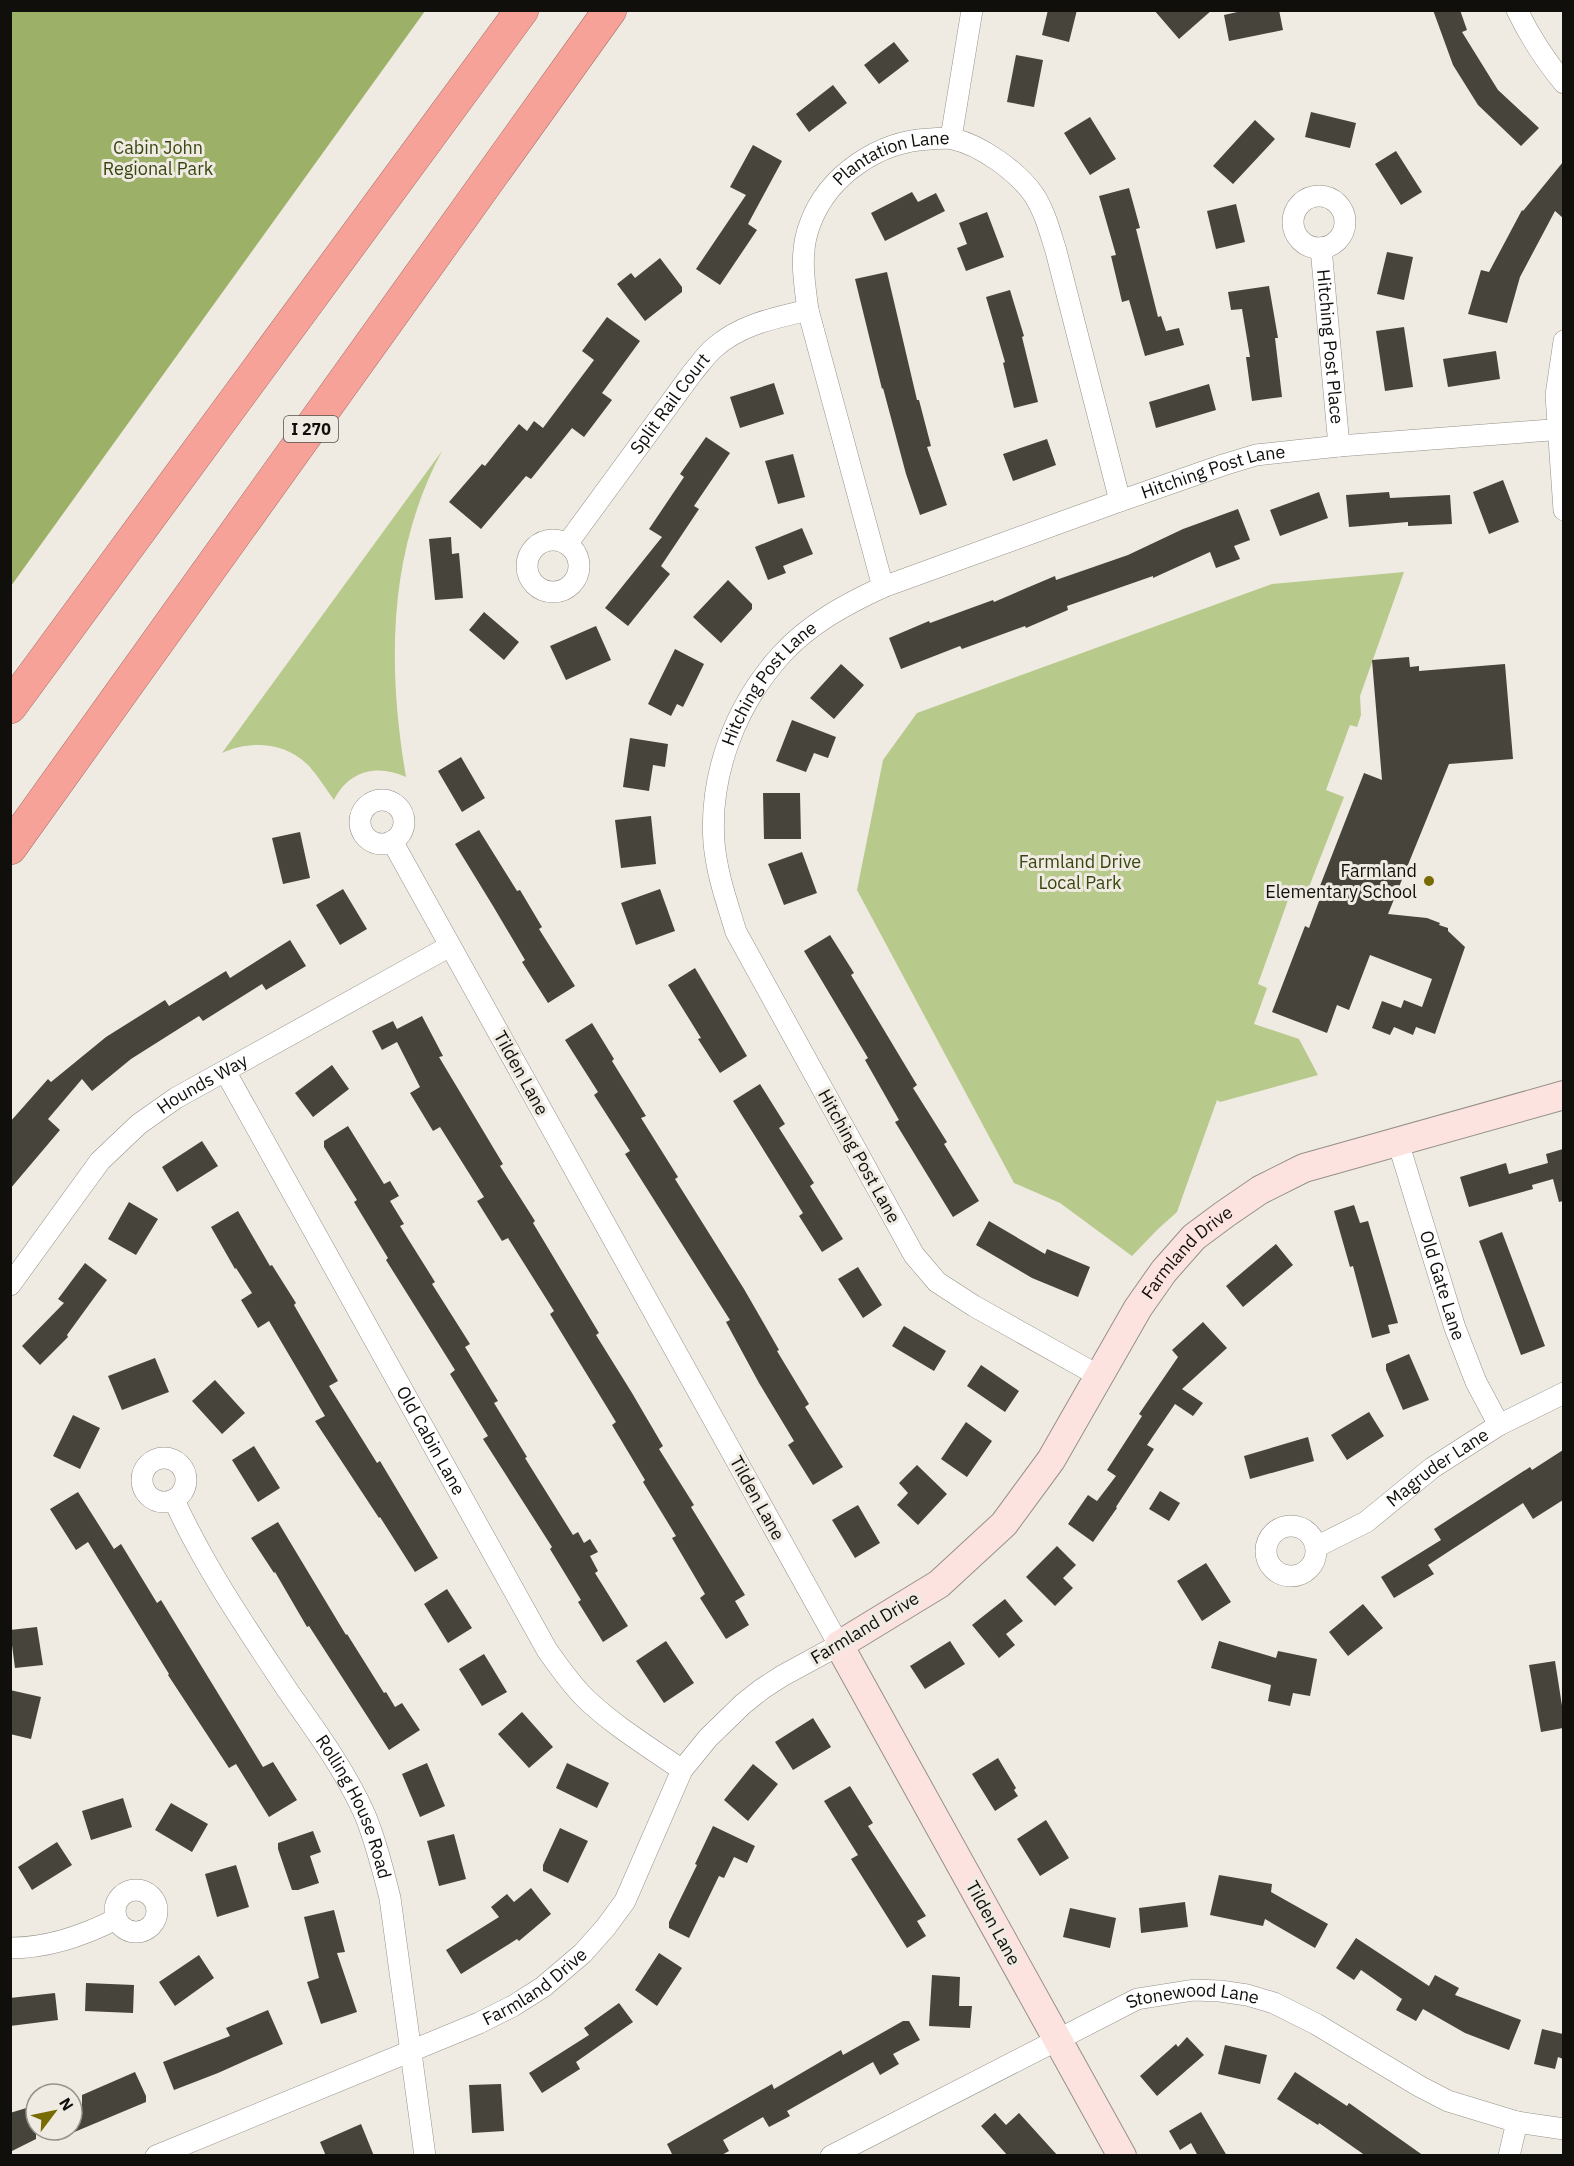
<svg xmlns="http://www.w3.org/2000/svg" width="1574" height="2166" viewBox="0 0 1574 2166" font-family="'IBM Plex Sans',sans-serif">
	<rect width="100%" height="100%" fill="#efebe2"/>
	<path fill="#b7c98b" d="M442,451C388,552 387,666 406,777C378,764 349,770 334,800C326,789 318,776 309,766C286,742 250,740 222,753Z
		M1404,572L1360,696L1361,715L1357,727L1350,725L1326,790L1344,797L1307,892L1293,886L1258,984L1267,988L1254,1024L1299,1039L1318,1075L1220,1102L1217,1100L1177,1212L1157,1230L1132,1256L1060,1203L1014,1183L857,890L883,760L917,713L1272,584Z"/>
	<path fill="#9cb067" d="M11,10L425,11L11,586L10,11Z"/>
	<path fill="#47443c" d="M1048,10H1077L1069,42L1042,35Z
		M1154,10H1212L1179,39Z
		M1246,10H1279L1283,30L1229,41L1224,15Z
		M1433,10H1460L1467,30L1462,32L1498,90L1539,128L1521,146L1478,105L1453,65Z
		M894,42L909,61L879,84L864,65Z
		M1016,55L1043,60L1034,107L1007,102Z
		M833,85L847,103L809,132L796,114Z
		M1311,112L1356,123L1350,148L1305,137Z
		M1090,117L1116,159L1090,175L1064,133Z
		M1255,120L1275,139L1233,184L1213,166Z
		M753,145L782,161L748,224L757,230L720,285L696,269L746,195L730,187Z
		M1396,151L1422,192L1401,205L1375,164Z
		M1563,162V218L1555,211L1520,277L1507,323L1468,314L1481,270L1489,272L1522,210L1523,211Z
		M1129,188L1140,228L1136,229L1158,317L1161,316L1166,331L1179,328L1184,345L1145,356L1129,300L1122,302L1111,256L1116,255L1099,196Z
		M912,192L918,202L936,193L945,211L885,241L871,213Z
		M1236,204L1245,242L1216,249L1207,211Z
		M987,212L1004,257L966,271L957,248L967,244L959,223Z
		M1387,252L1413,257L1404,300L1377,294Z
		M660,258L682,287V292L645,321L617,284L631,273L635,278Z
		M887,272L917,400H919L931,446L927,447L947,505L920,515L906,474L883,388L882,389L855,279Z
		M1269,286L1278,338H1275L1282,397L1252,401L1246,357H1250L1242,309L1231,310L1228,292Z
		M1010,290L1024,336L1022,337L1038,402L1014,408L1003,363L1005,362L986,297Z
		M607,317L640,341L602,393L612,400L584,437L572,428L531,479L526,476L481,529L449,502L482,464L485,466L519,424L527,431L534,421L543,428L594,360L582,351Z
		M1404,327L1413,387L1385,391L1376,331Z
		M1496,351L1500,379L1448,387L1443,359Z
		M774,383L784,414L740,428L730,397Z
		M1209,384L1216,410L1156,428L1149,402Z
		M706,437L730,453L694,506L699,509L661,566L670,574L628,626L605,608L662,537L649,529L684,477L680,474Z
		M1047,439L1056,465L1013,481L1003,454Z
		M793,454L805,497L778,504L765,461Z
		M1503,480L1519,522L1489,534L1473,492Z
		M1319,492L1328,518L1280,536L1270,510Z
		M1389,492L1390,498L1450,495L1452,524L1408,526V522L1349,527L1346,495Z
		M1238,509L1250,540L1234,546L1240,559L1216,568L1210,552L1153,578V576L1067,606L1068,610L1026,628L1025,626L962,649L960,646L901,669L889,638L929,621L930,623L993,600L994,602L1055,576L1056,580L1128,555L1183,529Z
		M802,528L813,554L783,566L786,573L768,580L755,547Z
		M451,537L452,554L459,553L463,598L435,600L429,539Z
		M728,580L752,604V609L721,643L693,617Z
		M484,612L519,642L504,660L469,630Z
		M596,626L611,660L566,680L550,646Z
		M675,649L704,664L683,707L677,704L671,716L648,704Z
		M1409,657L1410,667L1419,666V671L1505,664L1513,759L1449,764L1388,914L1427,918L1440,923L1439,925L1448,928V931L1465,947L1435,1034L1416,1027L1413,1035L1394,1027L1390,1035L1372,1028L1382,1001L1401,1008L1404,1000L1422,1007L1432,979L1370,955L1349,1010L1337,1005L1327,1033L1272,1012L1305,926L1309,928L1322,893L1318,891L1364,773L1382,780L1372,660Z
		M841,664L864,685L834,719L810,698Z
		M792,720L836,737L828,758L814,753L806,772L776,761Z
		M630,738L668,744L665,767L653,765L649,791L623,787Z
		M461,757L485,798L462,812L438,771Z
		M763,793H800L801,839H764Z
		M651,816L656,864L621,868L615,820Z
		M479,830L517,891L520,890L542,927L539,929L575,986L548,1003L522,962L525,960L493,906L455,844Z
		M300,832L310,878L283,884L272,838Z
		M802,852L817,893L784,905L768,864Z
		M343,889L367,929L340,945L316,905Z
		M660,889L675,931L636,945L621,903Z
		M830,935L854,973L851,975L917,1085L913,1088L947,1142L944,1144L979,1201L953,1217L895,1122L899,1120L865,1060L868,1058L804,951Z
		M290,940L306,966L266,990L262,984L203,1021L199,1016L131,1059L92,1091L82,1079L48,1119L60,1130L10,1189V1122L48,1079L51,1082L106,1037L165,1000L169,1006L226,971L230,978Z
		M695,968L747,1056L720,1073L698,1039L701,1038L668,985Z
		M422,1016L443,1056L439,1057L503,1164L500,1166L535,1221L533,1223L599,1333L596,1335L632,1393L663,1446L659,1449L694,1505L691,1507L745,1595L735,1601L749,1625L726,1639L700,1598L705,1594L672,1538L676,1536L643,1482L645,1480L612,1425L616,1422L550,1314L554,1311L508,1238L502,1241L477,1201L484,1197L440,1127L433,1131L410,1093L420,1087L397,1042L382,1050L372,1031L393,1021L397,1029Z
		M592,1023L614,1059L612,1061L646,1116L641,1118L678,1177L675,1179L744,1289L779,1350L777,1351L809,1404L805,1407L843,1467L813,1485L788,1445L794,1441L759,1383L726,1322L730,1320L625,1154L630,1151L594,1095L598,1092L565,1040Z
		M332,1065L349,1089L313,1117L295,1093Z
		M760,1084L785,1124L779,1128L814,1183L810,1186L843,1239L822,1252L799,1216L803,1213L733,1101Z
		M348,1126L384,1184L390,1181L399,1196L390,1201L404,1224L400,1226L435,1282L432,1284L470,1344L465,1347L498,1401L494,1403L527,1457L525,1458L573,1535L578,1532L584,1543L590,1539L598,1552L590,1556L598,1571L595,1573L628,1626L603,1642L578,1602L581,1600L550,1549L552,1547L483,1439L488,1436L450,1374L455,1370L386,1260L388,1258L354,1202L357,1200L324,1147V1141Z
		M202,1141L218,1166L177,1192L162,1167Z
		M1563,1149V1201L1559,1202L1553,1179L1532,1185L1533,1189L1469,1207L1460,1177L1506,1163L1509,1174L1548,1163L1546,1154Z
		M129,1202L158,1219L136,1255L108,1239Z
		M1354,1205L1360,1223L1368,1221L1398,1323L1388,1325L1390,1333L1372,1338L1353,1266L1350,1267L1334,1211Z
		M238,1211L270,1266L272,1265L296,1303L294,1305L338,1381L329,1386L377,1463L380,1461L438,1558L415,1572L380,1517L379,1518L315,1421L325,1416L269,1321L258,1328L241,1300L252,1293L236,1268L235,1269L211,1227Z
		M989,1221L1045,1254L1047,1249L1090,1267L1078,1297L1032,1278L976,1245Z
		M1502,1232L1545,1346L1521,1355L1479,1241Z
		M1276,1244L1293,1265L1243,1307L1226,1286Z
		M85,1263L107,1280L67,1335L68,1337L40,1365L22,1346L64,1303L58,1299Z
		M858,1267L882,1305L863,1318L838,1279Z
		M1203,1322L1227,1348L1182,1389L1203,1403L1193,1416L1175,1404L1147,1445L1154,1449L1116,1507L1117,1508L1093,1542L1068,1524L1088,1495L1097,1501L1116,1476L1107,1470L1142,1416L1139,1414L1178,1357L1172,1350Z
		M904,1326L946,1351L934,1371L892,1346Z
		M1409,1354L1429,1400L1403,1410L1386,1370V1364Z
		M155,1358L169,1392L122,1410L108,1376Z
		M981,1365L1019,1391L1005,1412L967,1386Z
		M215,1380L245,1413L222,1434L192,1401Z
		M1369,1412L1384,1436L1347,1460L1331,1435Z
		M73,1415L100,1428L80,1469L53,1456Z
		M966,1422L992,1441L967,1477L941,1459Z
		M1308,1437L1314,1461L1250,1479L1244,1456Z
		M254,1446L280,1488L258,1502L232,1460Z
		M1563,1450V1500L1533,1519L1523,1503L1428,1565L1434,1574L1394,1598L1381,1577L1441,1540L1434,1529L1530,1467L1532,1470Z
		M917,1465L947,1494L918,1525L897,1505L908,1493L899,1483Z
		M1160,1491L1180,1503L1169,1521L1149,1509Z
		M78,1492L114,1549L121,1544L157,1603L161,1600L263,1767L273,1762L297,1800L269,1817L236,1764L229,1768L168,1675L169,1674L88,1542L76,1550L50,1509Z
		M858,1505L880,1543L855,1558L832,1520Z
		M278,1522L346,1635L347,1634L384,1693L386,1692L395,1707L402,1703L420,1730L389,1750L309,1626L307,1627L275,1572L274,1573L251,1538Z
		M1057,1546L1076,1565L1063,1578L1073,1588L1055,1606L1026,1577Z
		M1206,1563L1231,1602L1202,1621L1177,1581Z
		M447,1589L472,1628L448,1643L424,1604Z
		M1005,1599L1023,1621L1006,1634L1015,1645L999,1658L972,1625Z
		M1363,1604L1383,1628L1348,1656L1329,1632Z
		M37,1627L43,1665L15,1668L10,1630Z
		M666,1641L694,1683L664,1703L636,1661Z
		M950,1641L965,1664L925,1689L910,1666Z
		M1219,1641L1276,1658L1278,1651L1317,1659L1310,1696L1293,1693L1290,1706L1268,1701L1271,1685L1211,1668Z
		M484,1654L507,1692L482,1706L459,1669Z
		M1555,1661L1563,1712V1728L1541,1732L1529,1665Z
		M10,1690L41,1697L31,1739L10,1734Z
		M522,1712L553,1747L529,1768L498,1734Z
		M813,1718L831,1747L793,1770L775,1742Z
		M998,1758L1016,1788L1014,1790L1018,1796L995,1811L972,1774Z
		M427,1763L445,1806L420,1817L402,1774Z
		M567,1763L609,1783L597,1808L556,1788Z
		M753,1764L778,1784L748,1821L724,1800Z
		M850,1786L873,1823L868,1826L926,1916L917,1921L926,1936L907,1948L851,1859L858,1855L824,1801Z
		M123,1798L132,1827L91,1840L82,1811Z
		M171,1803L208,1824L192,1852L155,1830Z
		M1046,1820L1069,1858L1040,1876L1017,1839Z
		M713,1826L755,1846L747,1863L734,1857L724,1878L719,1876L689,1938L669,1928V1922L697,1865L695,1864Z
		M560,1828L588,1841L568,1883L543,1871V1865Z
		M313,1831L321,1852L310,1856L319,1883L298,1890H292L278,1849V1843Z
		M454,1834L466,1879L439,1886L427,1841Z
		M57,1842L72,1865L32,1890L18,1867Z
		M236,1865L249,1907L217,1917L205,1874Z
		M1219,1875L1272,1884L1271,1892L1328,1924L1315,1948L1265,1919L1263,1926L1210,1915Z
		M531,1888L551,1914L519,1941L517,1939L461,1974L446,1950L499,1917L491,1907L507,1894L514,1902Z
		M1185,1902L1188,1927L1141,1933L1139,1908Z
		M1070,1908L1116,1918L1110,1948L1063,1937Z
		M334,1910L345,1952L337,1953L357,2012L321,2024L307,1982L319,1978L304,1917Z
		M1356,1938L1429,1986L1435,1975L1459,1988L1455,1995L1521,2020L1509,2050L1465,2033L1423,2009L1416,2021L1396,2010L1402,1999L1361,1970L1354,1980L1336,1968Z
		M659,1953L682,1968L657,2006L635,1990Z
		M199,1955L214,1978L175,2006L159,1982Z
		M932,1975L960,1977L959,2006H972L970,2028L929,2026Z
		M86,1983L134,1985L133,2013L85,2011Z
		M55,1993L58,2020L10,2026V1998Z
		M619,2003L633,2022L576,2062L580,2069L542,2093L529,2073L589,2035L584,2028Z
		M268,2010L283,2044L218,2073L174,2090L163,2062L230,2036L226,2028Z
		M903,2021H909L920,2040L893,2054L899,2064L880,2075L873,2062L787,2111L790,2116L769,2127L763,2117L723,2140L729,2151L720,2156H673L667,2144L772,2084L774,2089L841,2050L843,2055Z
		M1542,2029L1563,2034V2059L1558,2057L1555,2069L1534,2064Z
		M1187,2037L1204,2055L1157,2096L1140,2076L1176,2044L1178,2047Z
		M1225,2045L1267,2055L1260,2084L1218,2074Z
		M135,2072L146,2096V2102L72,2133V2108H82V2095Z
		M1295,2072L1347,2106L1349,2103L1424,2156H1366L1319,2123L1318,2125L1277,2099Z
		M501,2084L504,2131L472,2133L469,2085Z
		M36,2105V2139L10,2152V2113Z
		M1201,2112L1227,2156H1198L1191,2143L1180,2150L1169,2131Z
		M995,2113L1006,2125L1019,2113L1058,2156H1008L981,2126Z
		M361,2124L374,2156H326L320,2142Z"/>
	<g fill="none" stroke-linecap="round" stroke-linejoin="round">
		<defs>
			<g id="street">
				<path d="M1517,10C1530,37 1545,60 1564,83"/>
				<path d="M951,138L972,10"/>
				<circle cx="1319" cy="222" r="26"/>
				<path id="s1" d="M1321,248L1339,446"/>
				<path d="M1564,341L1556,395L1564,510"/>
				<circle cx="553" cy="566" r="26"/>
				<path id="s2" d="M567,544L693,372C700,364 706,355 714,348C741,324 775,318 808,310"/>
				<path id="s3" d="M883,587L808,310C804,281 799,252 810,224C828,175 879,141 930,139C937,139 946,137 953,139C981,145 1018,172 1034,195C1045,212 1050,232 1056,251L1120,501"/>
				<circle cx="382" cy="822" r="22"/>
				<path id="s4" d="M225,1071L547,1650C559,1667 570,1683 585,1698C614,1726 649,1747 682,1770"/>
				<path id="s5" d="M1398,1142L1455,1328L1476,1382L1499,1425"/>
				<path id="s6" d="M10,1285L100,1161L139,1124L176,1098L450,946"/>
				<path id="s7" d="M1099,1376L974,1306L937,1282L914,1255L736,932C727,902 717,875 714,843C709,775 735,706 781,655C809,624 846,604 883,587L1120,501L1223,465L1256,455L1339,446L1564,429"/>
				<circle cx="164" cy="1480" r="22"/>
				<path id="s8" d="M174,1500C205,1568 247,1629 288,1691C316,1731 345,1770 365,1815C376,1842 383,1870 390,1898L425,2156"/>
				<circle cx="1291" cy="1551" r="25"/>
				<path id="s9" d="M1316,1547L1366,1522L1432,1468L1499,1425L1564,1393"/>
				<circle cx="136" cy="1911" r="21"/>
				<path d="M10,1948C48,1948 83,1936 116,1919"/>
				<path id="s10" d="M156,2156L479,2023L513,2006L543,1987L583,1953L606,1927L625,1901L682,1770L708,1738L743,1704L762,1689L782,1676L839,1645L392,841"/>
				<path id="s11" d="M831,2156L1137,1999L1194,1990L1220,1991L1247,1995L1274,2003L1316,2024L1419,2086L1448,2101L1517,2122L1564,2129"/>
				<path d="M1509,2156L1517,2122"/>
			</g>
			<g id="secondary">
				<path id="s12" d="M1122,2156L839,1645L939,1584L1004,1524L1051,1460L1138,1308L1164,1271L1194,1237L1225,1214L1260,1190L1304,1168L1564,1095"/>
			</g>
			<path id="highway" d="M10,707L522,10
				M10,848L610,10"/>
		</defs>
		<use href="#street" stroke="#959189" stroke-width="22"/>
		<use href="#secondary" stroke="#959189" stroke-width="30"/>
		<use href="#highway" stroke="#a66f68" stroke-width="34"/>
		<use href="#street" stroke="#fff" stroke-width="21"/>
		<use href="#secondary" stroke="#fde3e0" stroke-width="28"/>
		<use href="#highway" stroke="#f7a299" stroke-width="33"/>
	</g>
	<circle fill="#786b04" stroke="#efebe2" stroke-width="2" cx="1429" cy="881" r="6"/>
	<g text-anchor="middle" stroke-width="6" stroke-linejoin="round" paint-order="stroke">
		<rect fill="#efebe2" stroke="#53514c" stroke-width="1.5" x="284" y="416" width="54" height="26" rx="4.5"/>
		<g font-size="16" font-weight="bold" fill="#100f0c">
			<text x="311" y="435">I 270</text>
		</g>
		<g font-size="18" fill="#38450e" stroke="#efebe2">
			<text x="158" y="154">Cabin John<tspan x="158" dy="21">Regional Park</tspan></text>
			<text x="1080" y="868">Farmland Drive<tspan x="1080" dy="21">Local Park</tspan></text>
		</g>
		<g font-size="18" fill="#100f0c" stroke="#efebe2">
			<text dy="6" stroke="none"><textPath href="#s3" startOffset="486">Plantation Lane</textPath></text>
			<text dy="6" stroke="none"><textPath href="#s1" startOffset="99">Hitching Post Place</textPath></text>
			<text dy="6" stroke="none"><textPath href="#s2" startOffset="174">Split Rail Court</textPath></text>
			<text dy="6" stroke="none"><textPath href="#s7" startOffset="1362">Hitching Post Lane</textPath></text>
			<text dy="6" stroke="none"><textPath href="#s7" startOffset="858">Hitching Post Lane</textPath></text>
			<text transform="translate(521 1073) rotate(61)" y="6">Tilden Lane</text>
			<text dy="6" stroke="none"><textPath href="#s6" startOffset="282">Hounds Way</textPath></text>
			<text transform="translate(859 1156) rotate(61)" y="6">Hitching Post Lane</text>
			<text dy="6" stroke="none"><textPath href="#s12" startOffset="1119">Farmland Drive</textPath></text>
			<text dy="6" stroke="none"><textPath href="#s5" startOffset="150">Old Gate Lane</textPath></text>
			<text dy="6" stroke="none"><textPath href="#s4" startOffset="423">Old Cabin Lane</textPath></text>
			<text dy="6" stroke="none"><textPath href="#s9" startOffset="146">Magruder Lane</textPath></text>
			<text transform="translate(757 1498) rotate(61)" y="6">Tilden Lane</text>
			<text transform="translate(865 1628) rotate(-31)" y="6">Farmland Drive</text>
			<text dy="6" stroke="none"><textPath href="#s8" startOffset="357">Rolling House Road</textPath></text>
			<text transform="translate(993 1923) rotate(61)" y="6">Tilden Lane</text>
			<text dy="6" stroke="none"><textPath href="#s10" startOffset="416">Farmland Drive</textPath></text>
			<text dy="6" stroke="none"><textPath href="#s11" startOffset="400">Stonewood Lane</textPath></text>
		</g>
		<g font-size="18" fill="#100f0c" stroke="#efebe2" text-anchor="end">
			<text x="1417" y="877">Farmland<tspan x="1417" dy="21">Elementary School</tspan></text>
		</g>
	</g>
	<rect width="1574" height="2166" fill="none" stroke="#100f0c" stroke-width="24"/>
	<g transform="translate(54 2112) rotate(58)"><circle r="28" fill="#efebe2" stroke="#96938c" stroke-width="1.5"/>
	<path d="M0-4.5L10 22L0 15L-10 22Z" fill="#786b04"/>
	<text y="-9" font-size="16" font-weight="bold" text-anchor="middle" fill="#100f0c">N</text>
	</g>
</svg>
